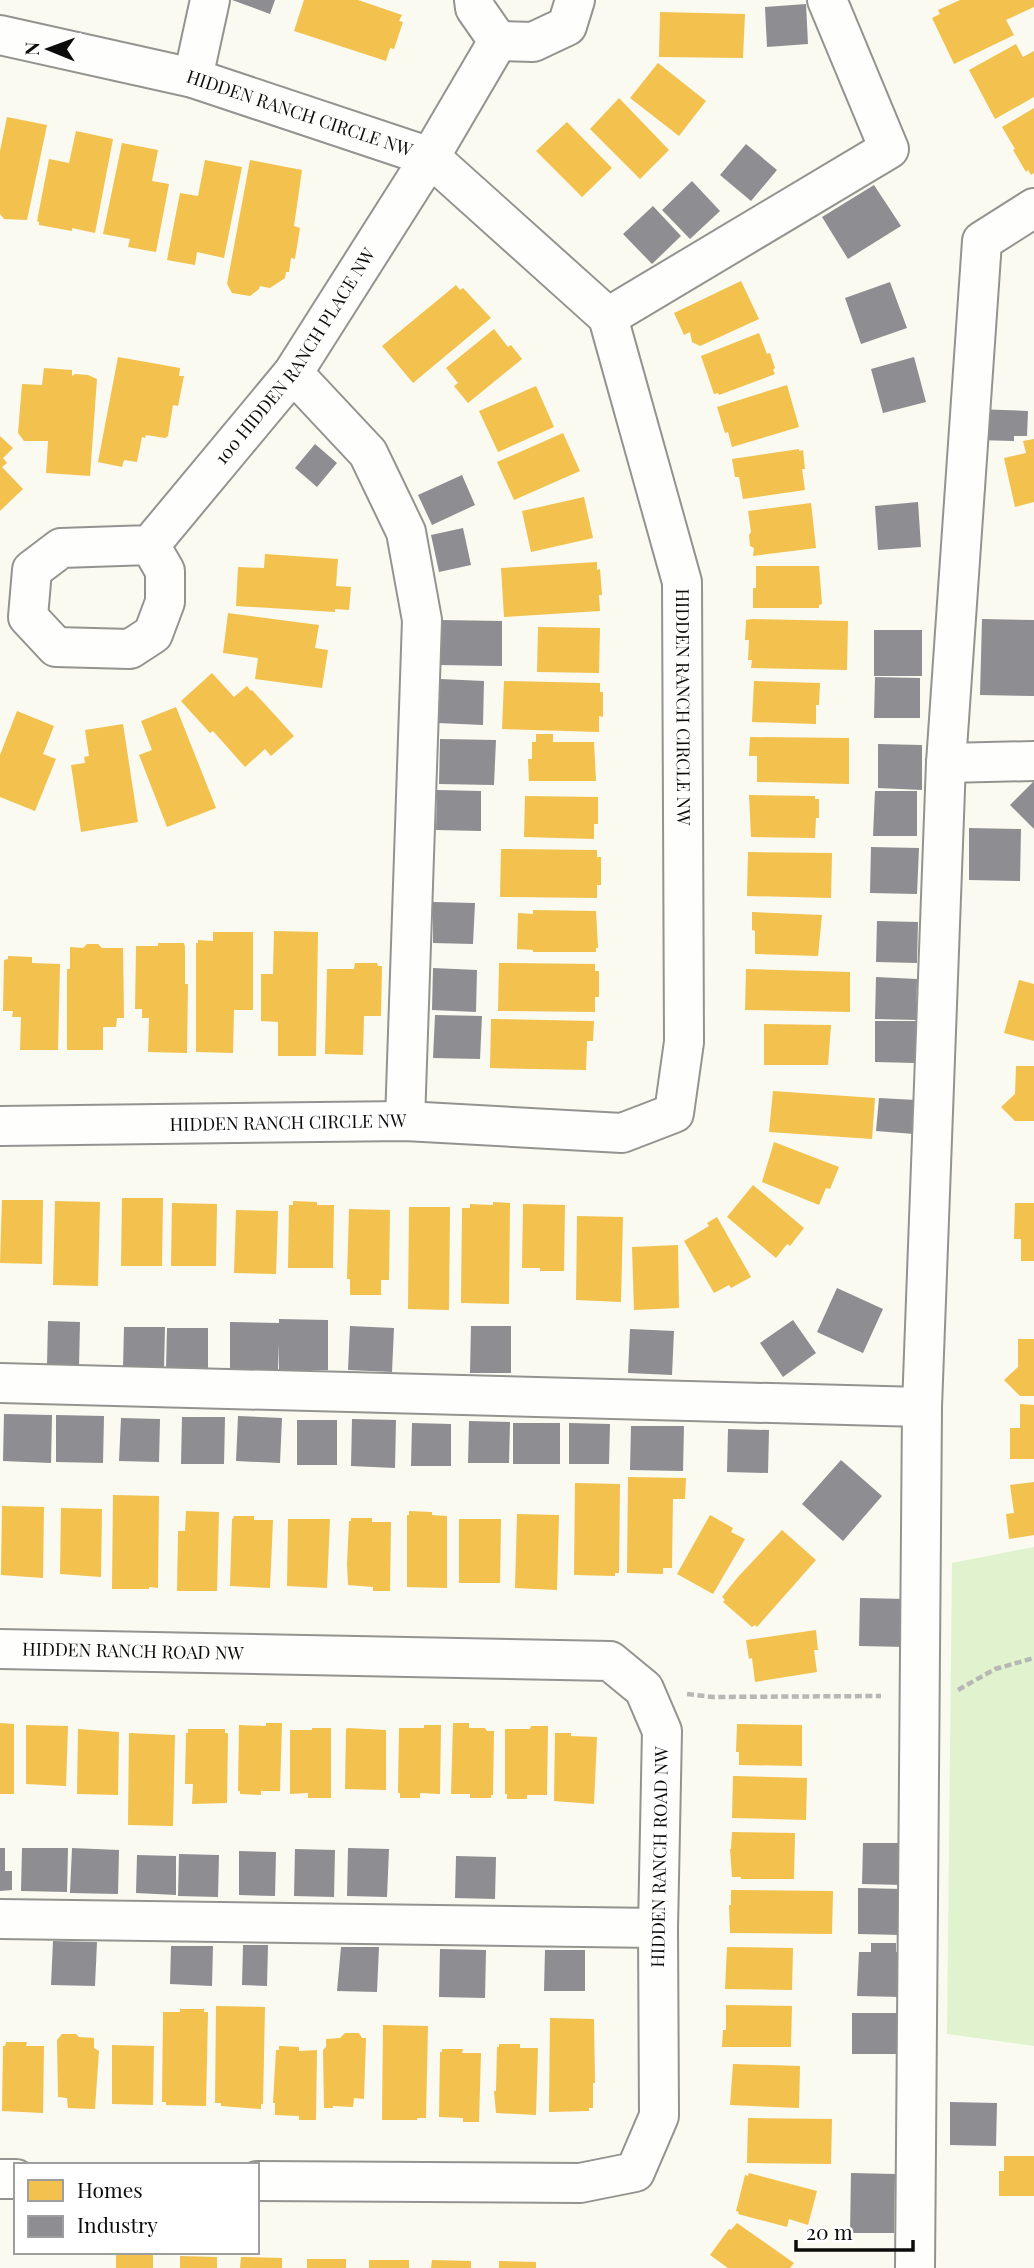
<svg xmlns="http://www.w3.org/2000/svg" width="1034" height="2268" viewBox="0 0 1034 2268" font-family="'Playfair Display',serif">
	<rect width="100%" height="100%" fill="#fafaf0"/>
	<path fill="#e0f3ce" d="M1034,1547V2046L947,2034L952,1563Z"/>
	<path fill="#f2c14e" d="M304,0H358L402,15L399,21L403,22L394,49L390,48L386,61L294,31Z
		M960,0H1034V7L1006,20L1014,35L954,64L932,18L940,14L938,10Z
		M660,12L745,14L743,58L659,57Z
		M1016,44L1023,57L1034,51V97L995,119L969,70Z
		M658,63L706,101L679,136L630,98Z
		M619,98L669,150L640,179L590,129Z
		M1034,108V173L1031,175L1028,170L1026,172L1013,150L1015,149L1002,127Z
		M7,117L47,125L27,220L4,219L0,214V151Z
		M567,122L612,168L582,197L536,151Z
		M76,131L113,139L95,233L72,228V231L39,225V222L37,221L49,159L69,163Z
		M122,143L158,150L152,181L169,184L156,252L128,247L130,239L103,234Z
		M205,160L242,167L224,258L197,252L195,265L167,260L180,193L198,196Z
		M250,160L302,170L294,226L300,228L295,259L291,258L289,272H286L285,278L270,288L260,286L259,289L250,296L232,293L227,284Z
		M741,281L759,319L700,346L692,342L690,332L684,335L674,313Z
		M456,285L460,290L463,288L491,318L413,383L382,346Z
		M494,329L508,347L511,345L522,359L468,403L454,386L458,383L446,368Z
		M759,333L767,354L770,353L775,368L773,370L775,374L719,395L718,393L714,394L701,356Z
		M118,357L180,368L179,376H184L178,406L173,405L168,436L165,438L146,435L145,438L142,437L137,462L124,460L122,467L98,462Z
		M44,368L72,370V376L75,374L88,375L97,379L90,476L46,473L48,441H24L18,433L22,384L42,385Z
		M787,385L799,427L732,447L728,432L725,433L717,407Z
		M536,386L554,427L498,452L479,411Z
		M563,433L580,471L514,500L497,462Z
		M0,436L13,448L3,458L7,463L2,467L23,489L0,511Z
		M1034,439V502L1015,507L1004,458L1026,453L1023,441Z
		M799,449V451L803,450L805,469H802L805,490L743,499L739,477H735L732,459Z
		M584,497L593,538L531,552L522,511Z
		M811,503L816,548L753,556L754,548L750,546L749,535L751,532L748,511Z
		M265,554L338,559L336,586L351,587L349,610L335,609V612L236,606L238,567L264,568Z
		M597,562V570L600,569L602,595H599L600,611L504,617L501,568Z
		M756,566H819L822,604L819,605V608H753V588H756Z
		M228,613L319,625L315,648L328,650L322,688L255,679L258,658L223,653Z
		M752,619L848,621L847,670L751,668L752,660H748L749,640H745L746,620Z
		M538,627L600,628L599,673L537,672Z
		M212,673L234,697L247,686L251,691L252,690L294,736L271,756L265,749L245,767L213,731L210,733L181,701Z
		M504,681L600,683V692H603V717L599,716V732L502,729Z
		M754,681L820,683L819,705H816V724L752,722Z
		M176,707L216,808L167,827L139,755L152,750L141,721Z
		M17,711L54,726L43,754L56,759L35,811L0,797V755Z
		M123,724L138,822L81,832L71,765L85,763L84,757L89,756L85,730Z
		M536,734H553V742H594L596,781H529L528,759H532V742H536Z
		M750,737L849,738V784L757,782V756H749Z
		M749,795L815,796V799H819V818H816L815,838L751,837Z
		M525,796L598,797V824H594V839L524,837Z
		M501,849L597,850V857H601V885H597V898L500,897Z
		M748,852L832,853L831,898L747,896Z
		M533,910L596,911L598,948H596V952H533V950L517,949L518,913L533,914Z
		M752,912L822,915L818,956L755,954V931L752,930Z
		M274,931L318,932L316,1056H278V1022L261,1021V974H273Z
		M213,932H253V1010H234L233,1053L196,1052V943H198V940L213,941Z
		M158,943H184L185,947V984H188L187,1053L148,1052L149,1018H142V1009H135L136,946H158Z
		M87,944H98L102,948H123L124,1018H117L116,1027H103V1050H67V969H70V947L83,948Z
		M8,956L32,957V963L60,964L58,1050H20L21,1017H12L13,1011H3L4,960L8,959Z
		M355,963H377L378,966H382L381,1016H364L363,1055L325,1054L327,969H354Z
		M499,963L595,964V971H599V997H595V1012L498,1011Z
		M746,969L850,972V1012L745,1010Z
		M1019,980L1034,984V1041L1004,1033Z
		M491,1019L594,1021L593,1041H587L586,1070L490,1068Z
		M764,1024L831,1025L828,1065H764Z
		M1016,1066H1034V1121H1015L1001,1107L1015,1094Z
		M773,1091L875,1098L872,1139L769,1132Z
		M774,1142L839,1167L830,1189L826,1188L819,1205L762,1182Z
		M753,1185L804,1228L790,1246L787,1244L776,1258L727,1217Z
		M122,1198H163L162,1266H121Z
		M2,1200H43L42,1264L0,1263Z
		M55,1201L100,1202L98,1286L53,1285Z
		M293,1201L317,1202V1205H334L333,1268H288L289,1205H293Z
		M493,1202L510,1203L509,1304L461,1303L462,1208H470V1204L493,1205Z
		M172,1203L217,1204L216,1266H171Z
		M1015,1203H1034V1261H1021V1239H1014Z
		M523,1204L565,1205L564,1271H540V1268H522Z
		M409,1207H450L449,1310L408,1309Z
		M349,1209L390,1210L389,1280H381V1295H350V1279H347Z
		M236,1210L278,1211L276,1274L234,1273Z
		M577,1216L623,1217L621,1302L576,1300Z
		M717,1217L751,1277L731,1288L729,1285L714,1293L684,1241L709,1226L707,1223Z
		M678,1245L679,1308L634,1310L632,1247Z
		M1018,1339H1034V1396H1020L1004,1380L1018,1367Z
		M1020,1404L1034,1405V1459H1010V1428H1020Z
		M628,1477L686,1478L685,1499H673L672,1568H663V1574L627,1573Z
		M1034,1482V1535L1009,1539L1006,1514L1014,1513L1010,1485Z
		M575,1483L620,1484L619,1573H615V1576L574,1575Z
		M113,1495L159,1496L158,1588L149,1587V1589H112Z
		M2,1506L44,1507L43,1578L1,1575Z
		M61,1508L102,1509L101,1577L60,1574Z
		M186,1511L219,1512L217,1591H177L178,1531H185Z
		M409,1511L432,1512V1515L447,1516V1588L407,1587V1515H409Z
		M517,1514L559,1515L557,1590L515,1588Z
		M710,1515L733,1528L731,1532L745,1539L713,1594L677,1574Z
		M234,1516H254V1520H273L270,1588L230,1586L232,1519H233Z
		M351,1518H372V1522H391L390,1591H373V1587L348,1585L347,1564L349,1521H351Z
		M288,1519H330L327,1588L287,1586Z
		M459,1519H501L500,1583H459Z
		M782,1530L816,1560L757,1627L755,1625L752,1627L723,1602L725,1600L722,1597L738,1577Z
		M816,1630L818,1650H814L817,1672L755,1682L752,1658L749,1659L746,1640Z
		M0,1723L14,1724V1794H0Z
		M266,1723H282L280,1791H261V1795L240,1794V1791H238L239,1725L266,1726Z
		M453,1723H469V1728H485L487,1731H494L493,1795H491V1798H470V1794H451Z
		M737,1724L802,1725V1766L739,1765V1752H736Z
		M26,1725L68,1726L66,1786L26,1784Z
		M424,1725H441L440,1794L420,1793V1798H400V1793H398L399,1728H424Z
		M531,1726H548L547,1795H527V1799H507V1794H505V1729H530Z
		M312,1728H331V1798H308V1793L290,1794V1730H312Z
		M348,1728L386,1730V1790L345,1789L346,1729Z
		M78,1729L119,1732L118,1795L77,1794Z
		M188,1729H225V1733H228L227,1803L192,1804L193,1784H185L186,1733H188Z
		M129,1733L175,1735L173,1826L128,1825Z
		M555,1733H571V1736L597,1737L594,1804L554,1801Z
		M733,1776L807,1778L806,1820L732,1818Z
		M732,1832L795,1833L794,1879H741V1877H732L730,1849H731Z
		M731,1890L833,1891L832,1934L730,1933L729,1905H731Z
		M727,1947L793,1948L792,1990L725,1989Z
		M726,2005L792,2006L791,2047H722L723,2030H726Z
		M216,2006L265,2007L263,2104H261V2109L221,2106V2103H215Z
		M180,2009H204V2012H208L206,2106L166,2105V2102H162L163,2012H180Z
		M550,2018L594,2019L595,2083H593V2108H589V2111L549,2112Z
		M383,2025L428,2026L426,2118H417V2120H382Z
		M345,2033H359L362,2038H366L364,2099L354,2098L353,2107L333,2106V2108H324L323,2050L326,2047V2039L340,2038Z
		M62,2034H76L79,2037L94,2038V2048L99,2051L95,2109L68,2108L67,2098L58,2097L57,2040Z
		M6,2042H27L26,2046H44L43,2113L2,2111L3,2046H5Z
		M499,2044H520V2048H538L536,2115L496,2113L494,2091H496L497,2047H499Z
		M112,2045L154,2046L153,2105L112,2104Z
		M279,2046L299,2047V2051L317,2050L316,2120H299V2116L275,2115V2103H273L276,2050H279Z
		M442,2049H463L462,2053H481L479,2122H463V2118L439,2117L440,2052H442Z
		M733,2064L800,2066L799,2108L730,2105Z
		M748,2118L832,2119L831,2164L747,2163Z
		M1004,2156H1034V2196H999V2171H1004Z
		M749,2173L817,2191L808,2225L789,2219L787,2227L738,2214L739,2212L736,2211L745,2175L748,2176Z
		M737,2223L794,2263L790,2268H728L710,2255L729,2229L731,2230Z
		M116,2252H153V2268H116Z
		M180,2256L217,2257V2268H180Z
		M241,2257L282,2258V2268H240Z
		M307,2259H346V2268H307Z
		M369,2260H409V2268H369Z
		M432,2260L471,2261V2268H431Z
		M499,2261L536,2262V2268H499Z"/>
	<path fill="#8d8d92" d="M232,0H275L270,14Z
		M806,4L808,44L767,47L765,7Z
		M746,144L777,170L751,201L720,175Z
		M692,181L720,211L690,239L662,210Z
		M874,185L901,226L848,259L822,217Z
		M653,206L681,236L652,264L623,234Z
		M890,282L907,328L861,344L845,298Z
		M914,357L926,402L883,413L871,369Z
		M975,409L1028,411L1027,436H1014V441L974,440Z
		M315,444L337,463L317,487L295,468Z
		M462,475L475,505L432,525L418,495Z
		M918,502L921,547L878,550L875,506Z
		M463,528L471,565L439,572L431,535Z
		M982,619L1034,620V696L980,695Z
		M440,620L502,621V666L439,665Z
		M874,630H922V676H874Z
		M875,677L920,678V718H874Z
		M440,679L484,681L483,725L438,723Z
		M440,739L496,740L494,785L439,784Z
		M878,744L922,745V790L878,788Z
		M1034,781V829L1010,805Z
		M437,790L481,791V831L436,830Z
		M875,791H917V836H873Z
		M969,828L1021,829L1020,881L969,880Z
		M871,847L919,848L917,894L870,893Z
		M433,902L475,903L473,944L433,943Z
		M877,921L918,922L917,963L876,962Z
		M433,968L477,970L476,1012L432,1010Z
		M876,977L917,979L916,1020L875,1019Z
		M435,1015L482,1016L480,1059L433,1058Z
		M875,1021H916L915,1063L875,1062Z
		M879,1098L916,1100L914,1134L876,1131Z
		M837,1288L883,1309L863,1353L817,1332Z
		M279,1319L328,1320V1370H279V1343L278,1370L230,1369V1322L279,1323Z
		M793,1320L816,1353L783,1377L760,1343Z
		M48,1321L80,1322L79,1367L47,1366Z
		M350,1326L394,1328L392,1372L348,1370Z
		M471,1326H511V1373H470Z
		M124,1327H165L164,1369L123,1368Z
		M167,1328H208V1369H166Z
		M630,1329L674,1331L672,1375L628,1373Z
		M4,1414L52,1415L51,1463L3,1461Z
		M56,1415L104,1416L103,1463L56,1462Z
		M238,1416L282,1418L280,1463L236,1461Z
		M182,1417H225L224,1464H181Z
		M121,1418L160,1419L159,1462L119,1461Z
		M352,1419L396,1420L395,1468L351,1466Z
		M297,1420H337V1465H297Z
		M469,1421L510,1422L509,1463H468Z
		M412,1423L451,1424V1466H411Z
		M513,1423H560V1464H513Z
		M569,1423L610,1424L609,1464H569Z
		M631,1426H684L683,1471L630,1470Z
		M728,1429L769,1430L768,1473L727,1472Z
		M841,1460L882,1496L843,1541L802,1504Z
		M860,1598L908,1599L907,1647L859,1646Z
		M863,1843H903L902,1885L862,1884Z
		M0,1848H5V1871H12V1890L0,1891Z
		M22,1848H68L67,1892L21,1891Z
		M72,1848L119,1850L118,1894L70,1893Z
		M348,1848L389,1849L387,1897L347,1896Z
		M295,1849L335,1850L334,1897L294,1896Z
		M239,1851L276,1852L275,1896L239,1895Z
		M179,1854L219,1855L218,1897L178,1896Z
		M137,1855L176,1856V1895L136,1893Z
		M456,1856L496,1857L495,1899L455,1898Z
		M858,1888L902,1889L901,1935L858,1934Z
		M53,1941L97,1942L95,1986L51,1985Z
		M871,1943H896V1952H902L901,1997L857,1996L859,1952H871Z
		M243,1945H268L267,1986L242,1985Z
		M171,1946H213L212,1986L170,1984Z
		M341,1947H379L377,1992L337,1991Z
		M440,1949L486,1950L485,1998L439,1997Z
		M545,1950H585V1991H544Z
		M852,2013H900L899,2054H852Z
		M950,2102L997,2103L996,2146L950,2145Z
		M851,2173L895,2174L894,2233H850Z"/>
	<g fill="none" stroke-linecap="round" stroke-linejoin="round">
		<defs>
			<g id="minor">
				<path d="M474,0L475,8L498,41"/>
				<path id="s1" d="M0,35L193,78L430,157L608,317L682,582L684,1042L674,1113L622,1133L405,1121L0,1126"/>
				<path d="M498,41L533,42L567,26L575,0"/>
				<path d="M193,78L210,0"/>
				<path d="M608,317L889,149L827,0"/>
				<path d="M293,373L368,453L406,532L422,620L405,1121"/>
				<path id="s2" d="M150,545L165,571V602L153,634L130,649L56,647L28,617L32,570L61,548L150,545L293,373L430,157L498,41"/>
				<path d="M946,763L1034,761"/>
				<path d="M0,1383L922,1407"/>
				<path id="s3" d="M0,1649L610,1661L644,1689L662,1731L658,1928L659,2116L635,2172L580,2183L257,2181"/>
				<path d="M0,1919L658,1928"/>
				<path d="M0,2179H16"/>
				<path d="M915,2268L922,1407L946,763L982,241L1034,208"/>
			</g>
		</defs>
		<use href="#minor" stroke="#93938f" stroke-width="42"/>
		<path stroke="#b7b7b5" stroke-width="4.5" stroke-dasharray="7 3.5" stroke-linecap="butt" d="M958,1690L995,1669L1034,1658
			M687,1694L713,1697L881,1696"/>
		<use href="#minor" stroke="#fefefd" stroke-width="38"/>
	</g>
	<g text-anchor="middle" stroke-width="7" stroke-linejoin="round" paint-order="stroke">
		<g font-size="18" fill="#0c0c0c" stroke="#fff">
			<text dy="6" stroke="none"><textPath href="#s1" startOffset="310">HIDDEN RANCH CIRCLE NW</textPath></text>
			<text dy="6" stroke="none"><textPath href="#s2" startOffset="649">100 HIDDEN RANCH PLACE NW</textPath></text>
			<text dy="6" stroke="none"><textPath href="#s1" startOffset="1087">HIDDEN RANCH CIRCLE NW</textPath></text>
			<text transform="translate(288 1123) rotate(-1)" y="6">HIDDEN RANCH CIRCLE NW</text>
			<text dy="6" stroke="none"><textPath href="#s3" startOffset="133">HIDDEN RANCH ROAD NW</textPath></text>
			<text transform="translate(660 1857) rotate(-89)" y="6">HIDDEN RANCH ROAD NW</text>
		</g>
	</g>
	<rect x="14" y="2163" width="245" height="91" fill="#ffffff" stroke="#9e9e9e" stroke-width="2"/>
	<rect x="28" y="2180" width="35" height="21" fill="#f2c14e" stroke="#9e9e9e" stroke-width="2"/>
	<text x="77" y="2198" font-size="21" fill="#0c0c0c">Homes</text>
	<rect x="28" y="2216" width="35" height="21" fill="#8d8d92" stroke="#9e9e9e" stroke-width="2"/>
	<text x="77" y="2233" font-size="21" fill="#0c0c0c">Industry</text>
	<g transform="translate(49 49) rotate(271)" stroke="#ffffff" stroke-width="5" paint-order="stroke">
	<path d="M0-5L12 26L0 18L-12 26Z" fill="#0c0c0c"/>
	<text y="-10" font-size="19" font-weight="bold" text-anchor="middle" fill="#0c0c0c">N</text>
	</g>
	<path d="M796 2240v10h117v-10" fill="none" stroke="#0c0c0c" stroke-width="3.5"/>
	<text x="806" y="2240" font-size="21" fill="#0c0c0c" stroke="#ffffff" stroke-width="5" paint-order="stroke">20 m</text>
</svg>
